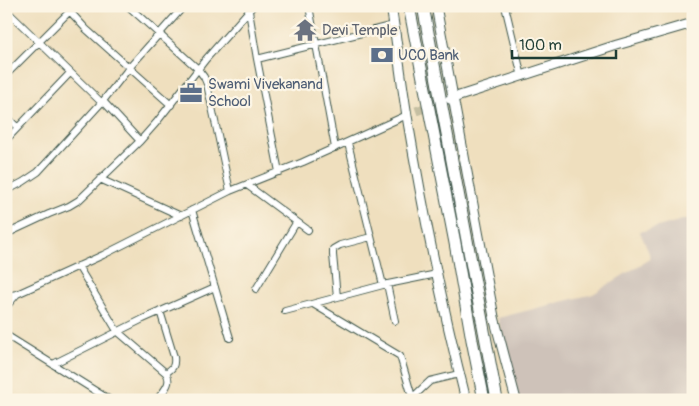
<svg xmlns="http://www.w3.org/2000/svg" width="699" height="406" viewBox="0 0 699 406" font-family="Pangolin,sans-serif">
	<rect width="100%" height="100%" fill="#fcf5e5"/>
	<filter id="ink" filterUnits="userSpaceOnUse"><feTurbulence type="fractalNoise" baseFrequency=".02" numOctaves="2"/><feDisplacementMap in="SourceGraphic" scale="10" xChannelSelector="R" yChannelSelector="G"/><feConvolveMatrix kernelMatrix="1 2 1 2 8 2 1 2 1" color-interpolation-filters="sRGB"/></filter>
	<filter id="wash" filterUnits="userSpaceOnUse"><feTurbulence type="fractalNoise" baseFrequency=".0096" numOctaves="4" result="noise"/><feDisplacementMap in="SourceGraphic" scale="20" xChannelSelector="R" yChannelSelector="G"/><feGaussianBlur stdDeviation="1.12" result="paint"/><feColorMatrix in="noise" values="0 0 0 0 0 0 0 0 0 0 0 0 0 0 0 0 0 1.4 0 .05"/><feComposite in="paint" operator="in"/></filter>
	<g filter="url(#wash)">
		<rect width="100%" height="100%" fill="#efdfbe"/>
		<path fill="#cec2b9" d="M693,217V400H518L498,318L593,294L651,258L640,232Z"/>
	</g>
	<g filter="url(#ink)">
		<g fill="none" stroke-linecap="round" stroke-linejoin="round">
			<path stroke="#c5bfa2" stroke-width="9" stroke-dasharray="9 4.5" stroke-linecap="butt" d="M416,111L447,100"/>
			<defs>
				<path id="street" d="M65,6L86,29L171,105
					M128,6L198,69L204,77L207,84L230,191
					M309,6L335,148
					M505,6L522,77
					M690,6L693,15
					M6,10L102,103
					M249,11L257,59L279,172
					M257,59L394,25
					M6,75L70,11
					M103,101L140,141
					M6,116L17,127
					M6,140L70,73
					M348,143L383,285
					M100,179L181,216
					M247,185L308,230
					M6,191L23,182L38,172L103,101L129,68L184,6
					M192,210L230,338
					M6,234L49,214L69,206L79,200L140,141L156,123L206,59L253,6
					M78,266L117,331L166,373C173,383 163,391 157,400
					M387,284L395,321
					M256,289L296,223
					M6,296L17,294L103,255L230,191L303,162L407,115
					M337,297L333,255V249L340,245L371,237
					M313,304L400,356L413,400
					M6,307L17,294
					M160,311L174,357C175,366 173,368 166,373
					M285,311L383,285L437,274
					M6,335L110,400
					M53,364L143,319L215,287
					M6,399L7,400
					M411,399L430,381L459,374"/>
				<path id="secondary" d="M391,6C397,43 401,79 407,116C423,211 442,306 466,400
					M436,6L494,317L516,400
					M450,99L617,45L693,23"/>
				<path id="highway" d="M409,6L455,243L472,340L484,400
					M423,6L497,400"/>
			</defs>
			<use href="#street" stroke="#3e5549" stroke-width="8"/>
			<use href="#secondary" stroke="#3e5549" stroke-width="11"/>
			<use href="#highway" stroke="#3e5549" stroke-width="13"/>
			<use href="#street" stroke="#fff" stroke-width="6"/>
			<use href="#secondary" stroke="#fff" stroke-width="9"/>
			<use href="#highway" stroke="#fff" stroke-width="11"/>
		</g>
	</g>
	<defs>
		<symbol id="temple-bare" viewBox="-9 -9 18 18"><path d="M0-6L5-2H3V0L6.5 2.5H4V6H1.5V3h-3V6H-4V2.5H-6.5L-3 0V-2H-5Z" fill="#6b7280" stroke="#fcf5e5" stroke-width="2.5" paint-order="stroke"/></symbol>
		<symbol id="bank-bare" viewBox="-9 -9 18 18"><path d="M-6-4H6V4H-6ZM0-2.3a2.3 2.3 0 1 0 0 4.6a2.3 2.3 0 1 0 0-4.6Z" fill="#5c6f8a" stroke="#fcf5e5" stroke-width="2.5" paint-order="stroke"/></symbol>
		<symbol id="office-bare" viewBox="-9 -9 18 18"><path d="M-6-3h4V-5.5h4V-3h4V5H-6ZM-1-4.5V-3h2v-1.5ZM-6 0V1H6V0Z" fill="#5c6f8a" stroke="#fcf5e5" stroke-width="2.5" paint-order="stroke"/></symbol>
	</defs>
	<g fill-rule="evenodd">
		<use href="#temple-bare" x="289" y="14" width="32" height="32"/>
		<use href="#bank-bare" x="366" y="39" width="32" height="32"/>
		<use href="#office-bare" x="175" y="77" width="32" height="32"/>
	</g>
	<g text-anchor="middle" stroke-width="4.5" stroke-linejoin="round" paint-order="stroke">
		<g font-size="15" fill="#5b616d" stroke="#fcf5e5" text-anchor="start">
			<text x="322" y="35">Devi Temple</text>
		</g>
		<g font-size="15" fill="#4e5e75" stroke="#fcf5e5" text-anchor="start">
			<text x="398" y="60">UCO Bank</text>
			<text x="208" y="89">Swami Vivekanand<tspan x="208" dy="17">School</tspan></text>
		</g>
	</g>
	<rect width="699" height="406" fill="none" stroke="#fcf5e5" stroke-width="25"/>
	<path d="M512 50v8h104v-8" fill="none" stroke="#1f3d34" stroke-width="2.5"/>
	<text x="519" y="50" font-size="15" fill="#1f3d34" stroke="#fcf5e5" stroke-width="4" paint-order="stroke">100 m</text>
</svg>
